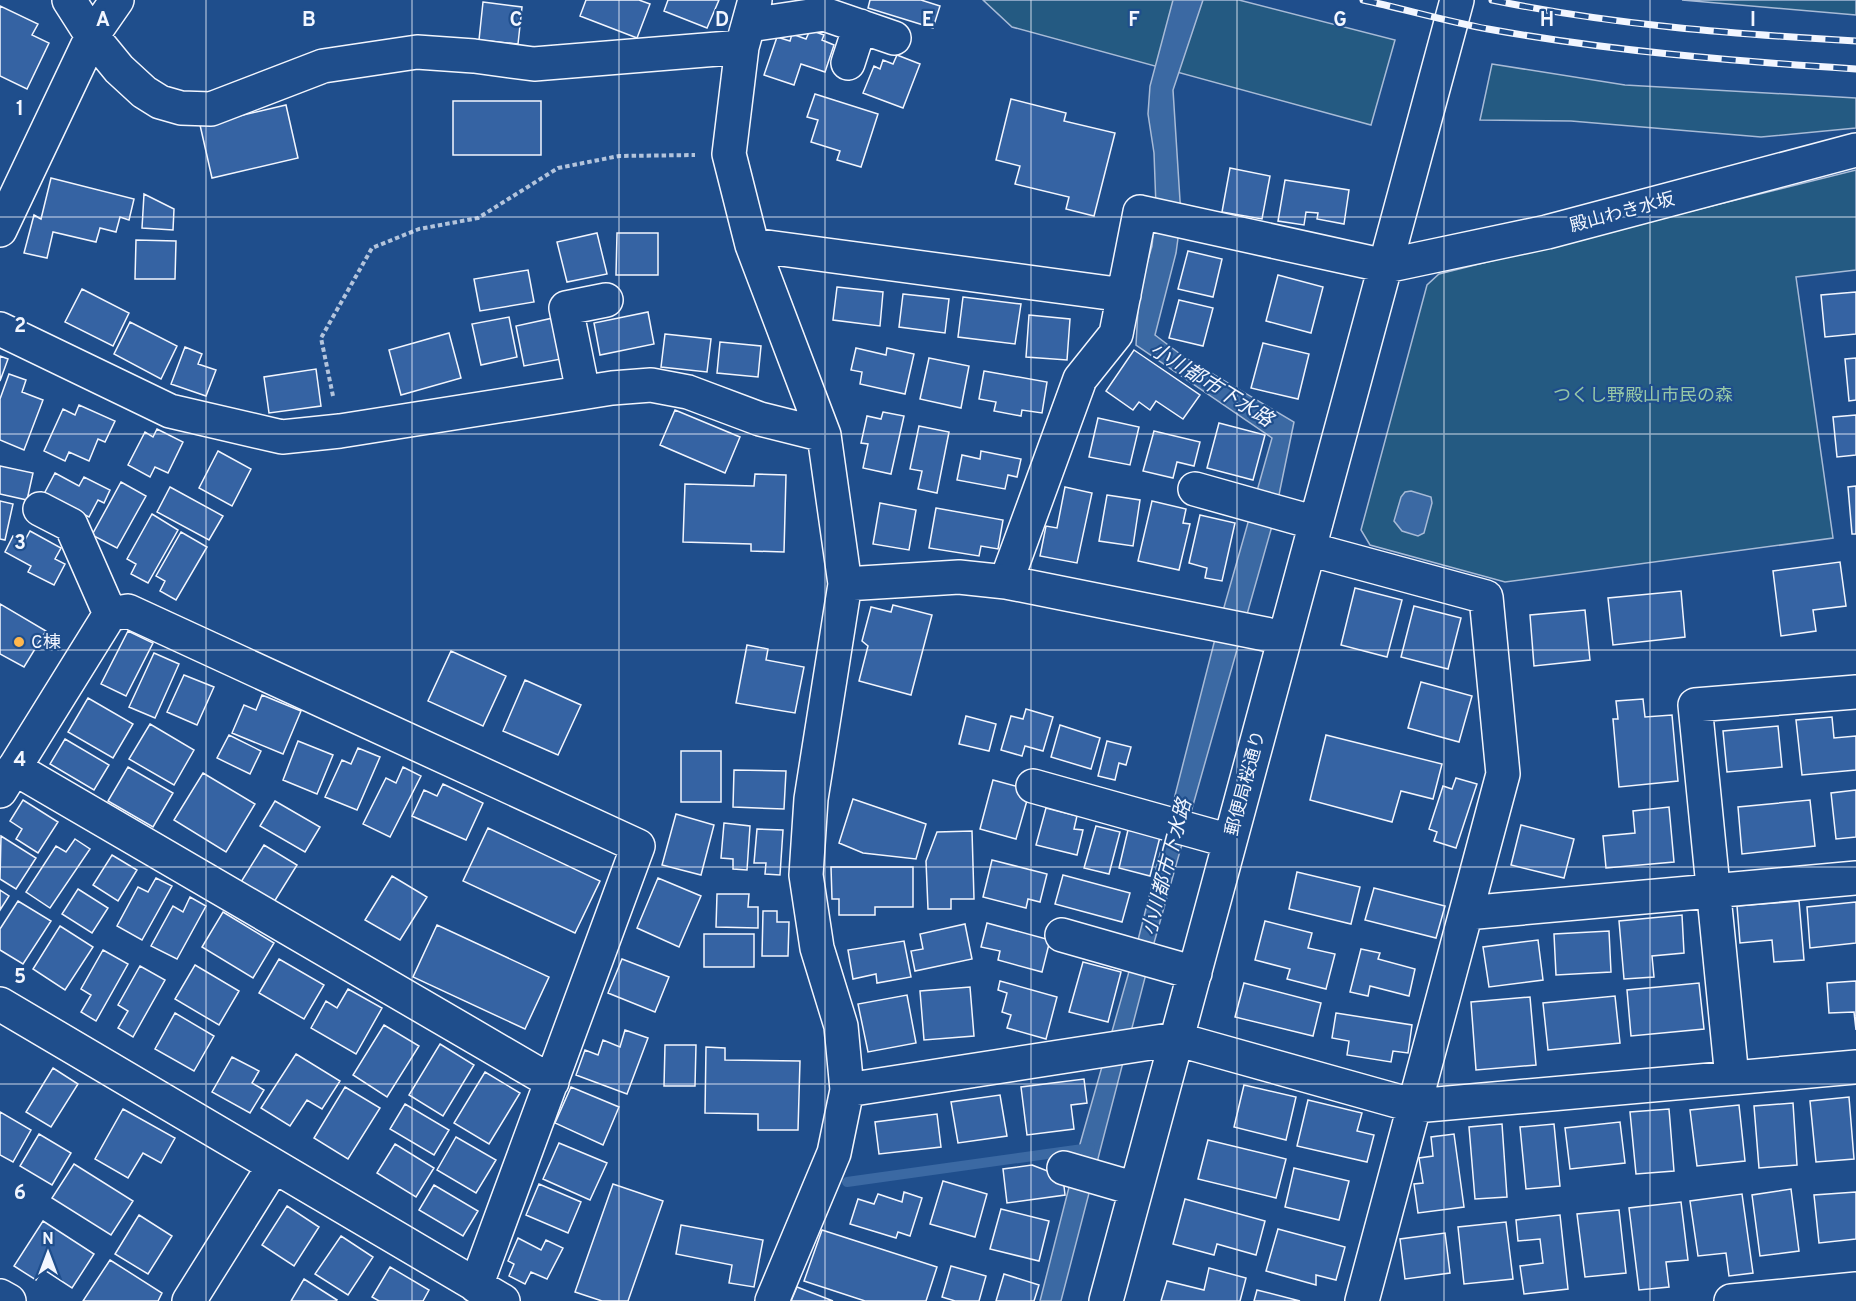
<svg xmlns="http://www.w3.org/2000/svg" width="1856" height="1301" viewBox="0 0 1856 1301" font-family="Overpass,'Noto Sans JP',sans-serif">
	<rect width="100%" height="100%" fill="#1f4e8c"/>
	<path fill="#245a82" stroke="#a8bbd7" stroke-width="1.5" d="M983,0H1239L1395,40L1371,125L1012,27Z
		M1682,0H1856V15Z
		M1492,64L1625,85L1856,98V128L1761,137L1571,121L1480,120Z
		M1856,170V270L1796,277L1833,538L1505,582L1370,545L1361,530L1427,285L1439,274Z"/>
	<path fill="#3b69a3" stroke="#a8bbd7" stroke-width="1.5" d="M1173,0H1203L1173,90L1181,216L1176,253L1155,335L1184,357L1294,422L1274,519L1154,943L1061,1301H1040L1080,1144L1138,940L1215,639L1272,438L1136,345L1139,291L1152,246L1156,207L1154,153L1148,114L1150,86Z
		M1411,491L1431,497L1432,503L1424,533L1418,536L1402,531L1394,521L1401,497L1405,492Z"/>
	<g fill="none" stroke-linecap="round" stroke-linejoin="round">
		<path stroke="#3b69a3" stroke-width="10" d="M847,1182L1090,1148"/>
	</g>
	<path fill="#3563a3" stroke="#f2f6ff" stroke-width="1.5" d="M586,0H639L650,4L637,38L580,16Z
		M668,0H719L707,28L664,11Z
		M870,0H921L940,6L933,28L868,8Z
		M483,2L522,7L518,44L479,40Z
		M0,6L38,24L32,35L49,43L27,89L0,76Z
		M810,30L824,35L822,40L834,45L825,72L801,64L794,85L764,75L777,37L790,41L792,34L806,39Z
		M897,55L920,64L903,108L863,93L874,66L880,69L883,60L893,64Z
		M815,94L878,114L861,167L837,160L840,151L811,142L818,120L807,117Z
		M1011,99L1066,113L1064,121L1115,133L1094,216L1066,209L1069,197L1015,184L1020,166L996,160Z
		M453,101H541V155H453Z
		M286,105L298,158L212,178L200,125Z
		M1230,168L1270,176L1262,219L1222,212Z
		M51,178L134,199L129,220L120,217L116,232L100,228L96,242L53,232L47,258L24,253L34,215L41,219Z
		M1285,180L1349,190L1344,224L1317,219L1318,213L1306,212L1304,225L1278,221Z
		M144,194L174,209L173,230L142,228Z
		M597,233L607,274L567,282L557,242Z
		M617,233H658V275H616Z
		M136,240L176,241L175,279H135Z
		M1188,251L1222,259L1213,297L1178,289Z
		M528,270L534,302L480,311L474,279Z
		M1278,275L1323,287L1311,333L1266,321Z
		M837,287L883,292L880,326L833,320Z
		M82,289L129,313L113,346L65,322Z
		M1856,292V334L1825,337L1821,295Z
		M903,294L949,299L945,333L899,327Z
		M963,297L1021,304L1015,344L958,337Z
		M1179,300L1213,308L1203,346L1169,338Z
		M648,312L654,344L600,355L594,323Z
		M1029,315L1070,319L1067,360L1026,357Z
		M509,317L517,357L481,365L472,324Z
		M553,318L561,359L524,366L516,326Z
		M130,322L177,346L161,379L114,354Z
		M449,333L461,378L401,395L389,350Z
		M665,334L711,339L707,372L661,367Z
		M720,342L761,346L758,377L717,373Z
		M1263,343L1309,354L1298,399L1251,388Z
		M185,347L202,354L198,364L216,370L206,396L171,384Z
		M856,348L886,355L887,348L914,354L905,394L860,384L862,372L851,370Z
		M1134,350L1200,395L1183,419L1156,401L1150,410L1139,402L1133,410L1106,391Z
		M0,356L8,359L0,381Z
		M929,358L969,366L961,408L920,399Z
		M1856,358V400L1849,401L1845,359Z
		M316,369L321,406L269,413L264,377Z
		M984,371L1047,382L1042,413L1022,410L1021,416L994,411L996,402L979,399Z
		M9,374L26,380L22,392L43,400L24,450L0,440V399Z
		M79,405L115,421L105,442L98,439L89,461L69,452L65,461L44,451L63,409L75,415Z
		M675,410L740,437L725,473L660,445Z
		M883,412L904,416L891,474L863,468L868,444L861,443L867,416L881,419Z
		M1856,415V455L1837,457L1833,417Z
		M1098,418L1139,427L1130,465L1089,457Z
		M1219,423L1265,435L1253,480L1207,468Z
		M919,426L949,432L937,493L918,489L922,471L910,469Z
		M157,429L183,442L168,473L155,467L150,477L128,465L145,432L153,437Z
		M1154,431L1200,442L1194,466L1177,462L1173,478L1143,471Z
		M218,451L251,469L232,506L199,488Z
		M981,451L1021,459L1017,477L1008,475L1005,489L957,480L962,455L980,459Z
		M0,466L33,473L27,500L0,494Z
		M55,473L79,486L84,477L110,490L104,503L98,500L89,517L44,494Z
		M755,474L786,475L784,552L751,551V544L683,542L685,484L754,486Z
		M121,482L146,496L117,548L92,535Z
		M1856,486V534H1852L1848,487Z
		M170,487L223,516L209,540L157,512Z
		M1065,487L1092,493L1077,563L1040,556L1046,526L1057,528Z
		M1107,495L1140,500L1133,546L1099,541Z
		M0,501L13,504L5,540L0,539Z
		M1152,501L1186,509L1183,523L1190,524L1179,570L1138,561Z
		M880,503L916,510L909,550L873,544Z
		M936,508L1003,520L998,549L981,546L979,556L929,548Z
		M152,514L178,530L148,583L131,574L136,564L127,559Z
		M1200,515L1235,523L1222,581L1205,578L1207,568L1189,563Z
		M30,531L61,548L55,559L65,564L54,585L28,572L31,566L5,552L13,536L24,542Z
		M181,532L207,547L176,600L160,591L165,581L156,576Z
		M1840,562L1846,606L1813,610L1816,631L1781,636L1773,571Z
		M1355,588L1402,600L1387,657L1341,645Z
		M1681,591L1685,637L1613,645L1608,598Z
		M0,604L46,631L24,667L0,654Z
		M893,605L932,615L911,695L859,681L868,646L862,641L871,607L891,612Z
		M1414,606L1461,618L1448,669L1401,657Z
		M1585,610L1590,660L1534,666L1530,615Z
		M128,631L153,643L126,696L101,684Z
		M747,645L768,649L766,660L804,667L795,713L736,703Z
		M451,651L506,676L483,726L428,701Z
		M154,653L179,664L155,718L129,707Z
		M184,675L214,687L197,725L167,712Z
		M525,680L581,705L558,755L503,731Z
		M1421,682L1472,696L1459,742L1408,728Z
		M262,695L301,711L283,754L232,733L244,705L256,710Z
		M88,698L133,724L113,758L68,732Z
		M1643,699L1645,717L1672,715L1678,781L1619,787L1613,719H1618L1616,701Z
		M1026,709L1053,717L1043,751L1025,746L1022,756L1001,750L1011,716L1023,719Z
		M966,716L996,724L989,751L959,744Z
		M1832,717L1834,738L1856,736V770L1802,775L1796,720Z
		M150,724L194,750L174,785L129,759Z
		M1060,725L1100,738L1091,769L1051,757Z
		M1778,726L1782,767L1727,772L1723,731Z
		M229,735L261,751L250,774L217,758Z
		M1326,735L1442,764L1433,799L1401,791L1392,822L1310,800Z
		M65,739L109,765L94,790L50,764Z
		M298,741L333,755L317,794L283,780Z
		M1107,741L1131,747L1126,765L1119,763L1115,780L1098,776Z
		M358,748L380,757L357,810L325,797L342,760L351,764Z
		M681,751H721V802H681Z
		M128,767L173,793L153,827L108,801Z
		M403,767L421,776L390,837L363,824L386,778L396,783Z
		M734,770L786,771L784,809L733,807Z
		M203,773L255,804L226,852L174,820Z
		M1456,778L1477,784L1456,848L1434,841L1437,832L1429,829L1443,786L1452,789Z
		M993,780L1030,790L1016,839L980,829Z
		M443,784L483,803L466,840L412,816L424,790L437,796Z
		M1856,790V837L1836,839L1831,793Z
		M853,799L926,824L916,859L863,853L839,843Z
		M23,800L58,822L38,853L16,839L22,829L10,821Z
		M1810,800L1815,846L1742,854L1738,807Z
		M275,801L320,827L305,852L260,826Z
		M1669,807L1674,862L1606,868L1603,836L1635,833L1633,811Z
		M1046,808L1077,816L1074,829L1083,830L1077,855L1036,845Z
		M676,814L714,825L701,875L662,865Z
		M724,823L750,826L747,870L733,869V859L721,858Z
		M1521,825L1574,839L1564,878L1511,865Z
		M1096,826L1120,832L1109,874L1084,868Z
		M488,828L600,881L575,933L463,881Z
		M757,829L783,830L780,875L765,874L766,863H754Z
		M1128,830L1160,837L1150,876L1119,868Z
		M972,831L974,899H951V909H928L926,861L937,832Z
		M1,836L36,858L16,889L0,879Z
		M75,839L90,849L50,908L26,892L56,846L66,852Z
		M264,845L297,865L274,902L241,882Z
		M112,855L137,870L118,901L93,885Z
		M992,860L1047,874L1040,902L1028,899L1026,908L983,897Z
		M831,867H913V907H875V915H839V899H832Z
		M1297,872L1360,887L1351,924L1289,909Z
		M1063,875L1130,893L1122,922L1055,904Z
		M392,876L427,897L400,940L365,920Z
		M156,878L172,886L142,940L117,926L138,887L148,892Z
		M658,878L701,896L679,947L637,928Z
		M1374,888L1445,906L1436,938L1365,920Z
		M78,889L108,908L92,933L62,914Z
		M0,890L9,896L0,910Z
		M717,894H749L748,907H758V928L716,927Z
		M190,897L206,906L177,959L151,946L173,906L183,912Z
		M18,901L51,921L23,964L0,950V929Z
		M1799,901L1804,960L1774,962L1772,940L1740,943L1737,906Z
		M1856,902V943L1810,948L1807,907Z
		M763,911H777V922H789L788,956H762Z
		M223,912L274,943L253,978L202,947Z
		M1682,915L1684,953L1652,956L1654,977L1624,979L1619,921Z
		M1265,921L1312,933L1308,948L1335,954L1326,989L1287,979L1290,969L1255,960Z
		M987,923L1050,940L1042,972L998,960L1000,951L981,947Z
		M965,924L972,959L915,971L911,951L923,949L920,934Z
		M437,925L549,977L525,1029L413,977Z
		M60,926L93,947L65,990L33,969Z
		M1609,931L1611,972L1556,975L1554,934Z
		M704,934H754V967H704Z
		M1538,940L1543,980L1489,987L1483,947Z
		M904,941L911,977L877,983L876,974L853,979L848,950Z
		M1361,949L1380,953L1378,959L1415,969L1409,996L1370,986L1368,996L1350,992Z
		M103,950L128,964L96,1021L81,1012L91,995L81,989Z
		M279,959L324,985L304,1019L259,993Z
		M622,959L669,977L655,1012L608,993Z
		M1083,962L1121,972L1108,1022L1069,1012Z
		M195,965L239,991L219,1025L175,999Z
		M140,966L165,980L133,1037L118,1028L128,1011L118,1005Z
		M1000,981L1057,997L1046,1039L1007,1028L1011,1015L1002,1012L1007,993L998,990Z
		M1856,981V1030L1854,1012L1829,1013L1827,983Z
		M1244,983L1321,1003L1313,1036L1235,1017Z
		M1699,983L1704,1029L1631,1036L1627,990Z
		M970,987L974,1036L924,1040L920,991Z
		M348,989L382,1008L356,1054L311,1028L326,1001L337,1008Z
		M907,995L916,1043L868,1052L858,1004Z
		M1615,996L1620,1043L1548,1050L1543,1003Z
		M1530,997L1536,1065L1476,1070L1471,1002Z
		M175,1013L214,1036L194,1071L155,1049Z
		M1336,1013L1412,1025L1408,1053L1393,1051L1391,1062L1347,1055L1349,1041L1332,1038Z
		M384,1025L419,1046L387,1097L353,1075Z
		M625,1030L648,1038L627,1094L576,1075L585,1050L598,1055L603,1040L620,1047Z
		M440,1044L474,1065L443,1116L409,1095Z
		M665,1045H696L695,1086H664Z
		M706,1047L725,1048V1060L800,1061L798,1130H758V1114L705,1113Z
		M296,1054L340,1081L322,1109L307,1100L290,1126L261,1108Z
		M232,1057L259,1071L252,1083L264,1090L250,1113L212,1092Z
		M53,1068L78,1084L51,1127L26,1112Z
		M485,1072L520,1093L489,1144L454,1123Z
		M1084,1079L1087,1103L1071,1105L1074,1129L1027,1135L1021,1087Z
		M1244,1085L1296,1097L1286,1140L1234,1127Z
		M345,1087L380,1108L348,1159L314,1138Z
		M571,1087L619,1107L603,1145L555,1123Z
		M1000,1095L1007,1136L958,1143L951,1102Z
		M1849,1097L1854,1159L1816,1162L1810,1101Z
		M1308,1100L1362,1113L1357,1131L1374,1135L1367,1162L1297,1146Z
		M1793,1103L1797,1165L1759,1168L1754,1106Z
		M405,1104L449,1130L434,1155L390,1129Z
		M1739,1105L1745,1161L1697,1166L1690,1110Z
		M123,1109L175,1138L161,1163L143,1153L128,1178L95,1159Z
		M1669,1109L1674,1171L1636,1174L1630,1112Z
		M0,1112L31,1130L13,1162L0,1155Z
		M937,1114L941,1147L879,1154L875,1122Z
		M1620,1122L1625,1163L1570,1169L1565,1128Z
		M1502,1124L1507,1197L1475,1199L1469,1127Z
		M1554,1124L1560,1186L1526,1189L1520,1127Z
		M39,1134L71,1153L52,1185L20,1166Z
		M1454,1134L1464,1207L1418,1213L1414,1184L1423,1183L1419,1158L1433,1156L1431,1137Z
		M456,1137L496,1160L476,1193L437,1170Z
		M1208,1140L1286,1159L1276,1198L1198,1179Z
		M559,1143L607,1163L590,1200L543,1179Z
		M395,1144L434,1168L416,1197L377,1173Z
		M74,1164L133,1201L111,1235L52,1198Z
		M1032,1165L1063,1177L1065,1195L1007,1203L1003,1169Z
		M1294,1168L1349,1181L1339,1220L1285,1207Z
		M943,1181L987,1194L975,1237L930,1224Z
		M539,1184L581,1202L568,1233L526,1215Z
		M613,1184L663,1201L628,1301H602L575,1292Z
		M434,1185L478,1211L463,1236L419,1210Z
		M1791,1189L1799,1251L1760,1256L1752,1195Z
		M904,1192L922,1198L910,1236L898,1232L896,1238L850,1224L858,1199L874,1204L878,1194L902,1202Z
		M1856,1192V1239L1819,1243L1814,1195Z
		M1742,1194L1753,1273L1729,1276L1726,1253L1698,1256L1690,1201Z
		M1185,1199L1265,1221L1256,1255L1217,1244L1214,1255L1173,1244Z
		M1681,1202L1688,1260L1666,1262L1669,1287L1639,1290L1629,1208Z
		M287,1206L319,1227L294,1266L262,1245Z
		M1001,1209L1049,1221L1039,1261L990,1249Z
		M1619,1210L1626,1273L1585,1277L1577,1214Z
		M139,1215L172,1236L148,1274L115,1254Z
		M1560,1215L1568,1289L1524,1294L1520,1266L1543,1263L1540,1239L1518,1241L1516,1220Z
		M43,1221L94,1254L72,1288L43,1269L36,1280L14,1266Z
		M1506,1222L1513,1279L1464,1284L1458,1227Z
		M681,1225L763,1240L754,1287L729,1283L732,1265L676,1254Z
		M1278,1229L1345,1247L1336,1280L1316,1275V1285L1266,1271Z
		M822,1230L937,1267L926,1301H865L804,1281Z
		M1445,1233L1450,1273L1405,1279L1400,1239Z
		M341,1236L373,1257L348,1295L315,1274Z
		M518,1238L541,1250L546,1240L563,1248L547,1279L531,1272L525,1284L509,1276L514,1264L508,1261Z
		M110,1260L162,1293L158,1301H83Z
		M951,1266L986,1276L979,1301H955L942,1297Z
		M390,1267L429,1290L423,1301H379L372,1297Z
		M1209,1268L1246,1278L1240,1301H1161L1167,1281L1204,1290Z
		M1004,1274L1039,1285L1034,1301H996Z
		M304,1279L337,1300L336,1301H291Z
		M797,1287L833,1301H791Z
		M1257,1290L1300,1301H1254Z"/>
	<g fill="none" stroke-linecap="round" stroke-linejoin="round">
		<defs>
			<path id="minor" d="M69,0L92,36L119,69L144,92L160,102L181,108L211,109L323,66L417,52L474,56L534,64L742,47
				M755,0L742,47L729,154L752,245L824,435L845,584L811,799L806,875L817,948L841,1026L847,1090L834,1153L772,1301
				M749,25L824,14L894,38
				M848,63L860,26
				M0,230L92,36L117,0
				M752,245L1124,295
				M0,329L170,411L282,437L340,431L612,388L651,385L688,392L760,419L824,435
				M583,392L566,308L606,300
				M1195,489L1316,523
				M40,509L71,525L110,614
				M1309,549L1486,597L1503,774L1362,1301
				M1006,582L1080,379L1116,334L1140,212L1386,266L1547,232L1856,150
				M845,584L959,577L1006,582L1285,638
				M14,768L552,1082
				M1033,786L1230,841
				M0,791L110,614L128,611L638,846L476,1286
				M1466,913L1856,878
				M1062,935L1195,973
				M0,1004L503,1301
				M1732,1078L1695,705L1856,692
				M847,1090L1176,1039L1415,1106L1856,1067
				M1064,1168L1136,1189
				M0,1296L9,1301
				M189,1301L273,1167
				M1106,1301L1457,0
				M1731,1301L1856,1289"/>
		</defs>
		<use href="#minor" stroke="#f2f6ff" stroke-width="36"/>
		<path stroke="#b3c4dc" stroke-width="4" stroke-dasharray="4.5 3" stroke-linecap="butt" d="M333,396L321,338L372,248L419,229L478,218L558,168L619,156L695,155"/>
		<use href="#minor" stroke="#1f4e8c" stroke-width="33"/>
		<defs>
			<path id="rail" d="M1363,0C1404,9 1446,21 1488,29C1610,51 1733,61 1856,69
				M1492,0C1612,25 1734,34 1856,41"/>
		</defs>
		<use href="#rail" stroke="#f2f6ff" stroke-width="7"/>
		<use href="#rail" stroke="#1f4e8c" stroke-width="4.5" stroke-dasharray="14" stroke-linecap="butt"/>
	</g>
	<path fill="none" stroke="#f2f6ff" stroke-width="1.5" stroke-opacity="0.55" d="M206,0V1301M412,0V1301M619,0V1301M825,0V1301M1031,0V1301M1237,0V1301M1444,0V1301M1650,0V1301M0,217H1856M0,434H1856M0,650H1856M0,867H1856M0,1084H1856"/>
	<circle fill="#ffb74d" stroke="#1f4e8c" stroke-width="2" cx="19" cy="642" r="6"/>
	<g text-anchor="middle" stroke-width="4.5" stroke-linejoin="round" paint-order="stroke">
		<g font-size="18" fill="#f2f6ff" stroke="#1f4e8c">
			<text transform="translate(1622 212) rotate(-15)" y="6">殿山わき水坂</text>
			<text transform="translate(1245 783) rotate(-75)" y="6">郵便局桜通り</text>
		</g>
		<g font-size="18" fill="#97c8a6" stroke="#1f4e8c">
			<text x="1643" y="401">つくし野殿山市民の森</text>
		</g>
		<g font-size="18" fill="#f2f6ff" stroke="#1f4e8c" text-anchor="start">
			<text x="31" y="648">C棟</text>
		</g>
		<g font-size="20" font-style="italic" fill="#f2f6ff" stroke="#1f4e8c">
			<text transform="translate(1212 384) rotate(32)" y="7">小川都市下水路</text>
			<text transform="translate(1166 867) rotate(-75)" y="7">小川都市下水路</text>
		</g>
	</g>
	<g font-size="20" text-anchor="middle" font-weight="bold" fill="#f2f6ff" stroke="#1f4e8c" stroke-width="4.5" stroke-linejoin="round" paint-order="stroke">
		<text x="103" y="26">A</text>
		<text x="309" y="26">B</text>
		<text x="516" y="26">C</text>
		<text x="722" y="26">D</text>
		<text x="928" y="26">E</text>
		<text x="1134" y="26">F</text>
		<text x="1340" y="26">G</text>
		<text x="1547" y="26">H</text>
		<text x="1753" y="26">I</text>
		<text x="20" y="115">1</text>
		<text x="20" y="332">2</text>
		<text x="20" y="549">3</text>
		<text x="20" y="766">4</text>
		<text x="20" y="983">5</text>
		<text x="20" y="1199">6</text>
	</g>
	<g transform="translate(48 1253)" stroke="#1f4e8c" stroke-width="4.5" paint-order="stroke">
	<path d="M0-4.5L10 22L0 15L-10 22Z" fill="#f2f6ff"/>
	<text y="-9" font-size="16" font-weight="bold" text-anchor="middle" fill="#f2f6ff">N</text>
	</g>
</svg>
